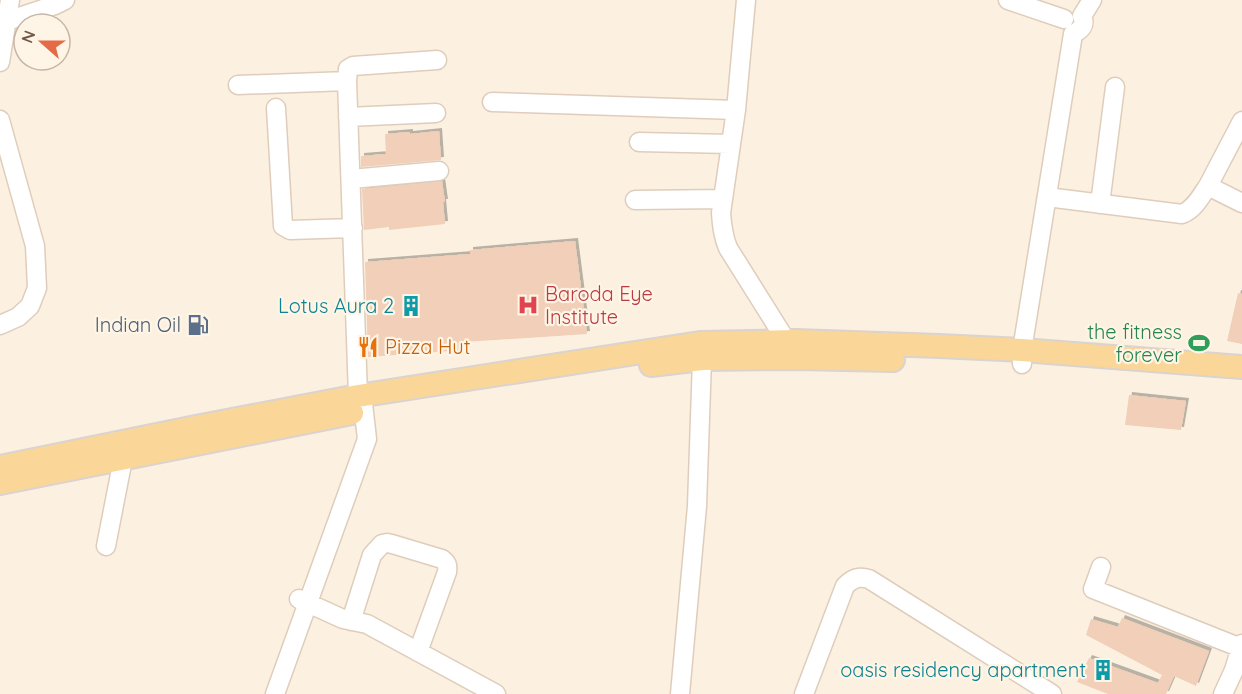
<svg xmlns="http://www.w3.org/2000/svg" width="1242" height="694" viewBox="0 0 1242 694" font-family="Quicksand,sans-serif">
	<defs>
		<filter id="shadow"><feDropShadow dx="3" dy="-3" stdDeviation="0" flood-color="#0004"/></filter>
	</defs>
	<rect width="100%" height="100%" fill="#fcf1e0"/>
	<path fill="#f1cfb8" filter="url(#shadow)" d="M439,131L441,160L361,167V156L386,154L385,134L410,132V134Z
		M442,181L445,202H443L445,224L389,230V227L364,230L362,189Z
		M575,241L587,334L464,342L465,350L368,357L365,262L470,254V250Z
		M1238,293L1242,294V344L1227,341Z
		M1129,395L1186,401L1181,430L1125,425Z
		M1122,618L1209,651L1196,686L1174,676L1166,694H1108L1077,682L1089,658L1158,683L1162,675L1086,635L1091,619L1118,627Z"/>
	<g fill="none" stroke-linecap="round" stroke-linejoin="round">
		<defs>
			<path id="minor" d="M746,0L736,110L721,213C722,226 723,236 728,248L787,342
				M1008,0L1064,19
				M7,21L55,5L65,0
				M0,62L10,0
				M238,85L347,81
				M492,102L736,110
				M276,108L283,226L290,230L353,228
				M348,117L436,113
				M0,120L35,246L37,288L30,306L18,317L0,325
				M1242,121L1208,186L1242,203
				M639,142L731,144
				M351,179L439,171
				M1047,197L1182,214C1194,210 1201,196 1208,186
				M635,200L723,199
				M1100,204L1115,87
				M1022,364V350L1073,34C1081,30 1086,25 1082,16L1092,0
				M358,396L347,81L348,69L353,66L437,60
				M106,546L123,459L121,448
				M1101,567L1093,589L1241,648
				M299,599L343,619L367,624L496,694
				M351,621L372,555L382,544L387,543L392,544L442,559C447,563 448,565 447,572L418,652
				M275,694L367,439L362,395
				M680,694L697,506L702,359
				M804,694L845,586C853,578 859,576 869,579L1052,694
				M1223,694L1234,670L1242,644"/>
			<path id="major" d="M651,365L702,359L797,358L893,360
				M0,467L196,427L358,396L700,343L795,341L939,346L1022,350L1242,367
				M0,483L352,413"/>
		</defs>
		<use href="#minor" stroke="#dfcdbc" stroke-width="21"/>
		<use href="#major" stroke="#dad3cf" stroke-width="26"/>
		<use href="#minor" stroke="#fff" stroke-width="18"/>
		<use href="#major" stroke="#fad799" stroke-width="22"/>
	</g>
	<defs>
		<symbol id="hospital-bare" viewBox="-9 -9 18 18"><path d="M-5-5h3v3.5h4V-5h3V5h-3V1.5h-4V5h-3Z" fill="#e0444e" stroke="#fff5e6" stroke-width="2.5" paint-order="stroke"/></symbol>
		<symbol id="building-bare" viewBox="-9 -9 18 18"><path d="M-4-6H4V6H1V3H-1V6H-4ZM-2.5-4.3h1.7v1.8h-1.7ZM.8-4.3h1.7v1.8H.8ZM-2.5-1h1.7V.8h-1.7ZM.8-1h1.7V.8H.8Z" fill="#0f9aa8" stroke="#fff5e6" stroke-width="2.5" paint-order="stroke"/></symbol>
		<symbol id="fuel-bare" viewBox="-9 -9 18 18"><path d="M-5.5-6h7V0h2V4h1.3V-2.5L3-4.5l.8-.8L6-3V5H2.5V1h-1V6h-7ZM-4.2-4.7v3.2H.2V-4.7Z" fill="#5c6f8a" stroke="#fff5e6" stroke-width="2.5" paint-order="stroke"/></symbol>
		<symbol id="stadium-bare" viewBox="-9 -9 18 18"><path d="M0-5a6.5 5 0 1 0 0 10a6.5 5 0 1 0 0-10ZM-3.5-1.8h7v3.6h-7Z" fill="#2e9e5b" stroke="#fff5e6" stroke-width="2.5" paint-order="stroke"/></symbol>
		<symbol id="restaurant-bare" viewBox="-9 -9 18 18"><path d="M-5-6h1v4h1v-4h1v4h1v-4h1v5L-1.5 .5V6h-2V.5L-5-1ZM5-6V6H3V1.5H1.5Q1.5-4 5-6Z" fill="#e8710a" stroke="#fff5e6" stroke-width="2.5" paint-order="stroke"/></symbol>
	</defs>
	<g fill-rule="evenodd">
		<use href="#hospital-bare" x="513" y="290" width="30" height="30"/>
		<use href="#building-bare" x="396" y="291" width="30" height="30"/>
		<use href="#fuel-bare" x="183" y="310" width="30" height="30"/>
		<use href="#stadium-bare" x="1184" y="328" width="30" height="30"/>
		<use href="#restaurant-bare" x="353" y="332" width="30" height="30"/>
		<use href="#building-bare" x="1088" y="655" width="30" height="30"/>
	</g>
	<g text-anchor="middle" stroke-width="4.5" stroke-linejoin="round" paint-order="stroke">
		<g font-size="20" fill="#be3a42" stroke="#fff5e6" text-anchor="start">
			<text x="545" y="301">Baroda Eye<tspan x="545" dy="23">Institute</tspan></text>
		</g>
		<g font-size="20" fill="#0d838f" stroke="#fff5e6" text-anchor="end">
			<text x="394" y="313">Lotus Aura 2</text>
			<text x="1086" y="677">oasis residency apartment</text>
		</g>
		<g font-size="20" fill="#4e5e75" stroke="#fff5e6" text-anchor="end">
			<text x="181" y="332">Indian Oil</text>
		</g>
		<g font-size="20" fill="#27864d" stroke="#fff5e6" text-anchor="end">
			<text x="1182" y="339">the fitness<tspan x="1182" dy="23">forever</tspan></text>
		</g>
		<g font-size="20" fill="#c56008" stroke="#fff5e6" text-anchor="start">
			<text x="385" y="354">Pizza Hut</text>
		</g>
	</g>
	<g transform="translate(42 42) rotate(291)"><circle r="28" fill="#fff5e6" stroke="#c7b6a7" stroke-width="1.5"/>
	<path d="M0-4.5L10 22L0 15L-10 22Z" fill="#e56b46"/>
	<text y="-9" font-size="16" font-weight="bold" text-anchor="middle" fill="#725748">N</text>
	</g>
</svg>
